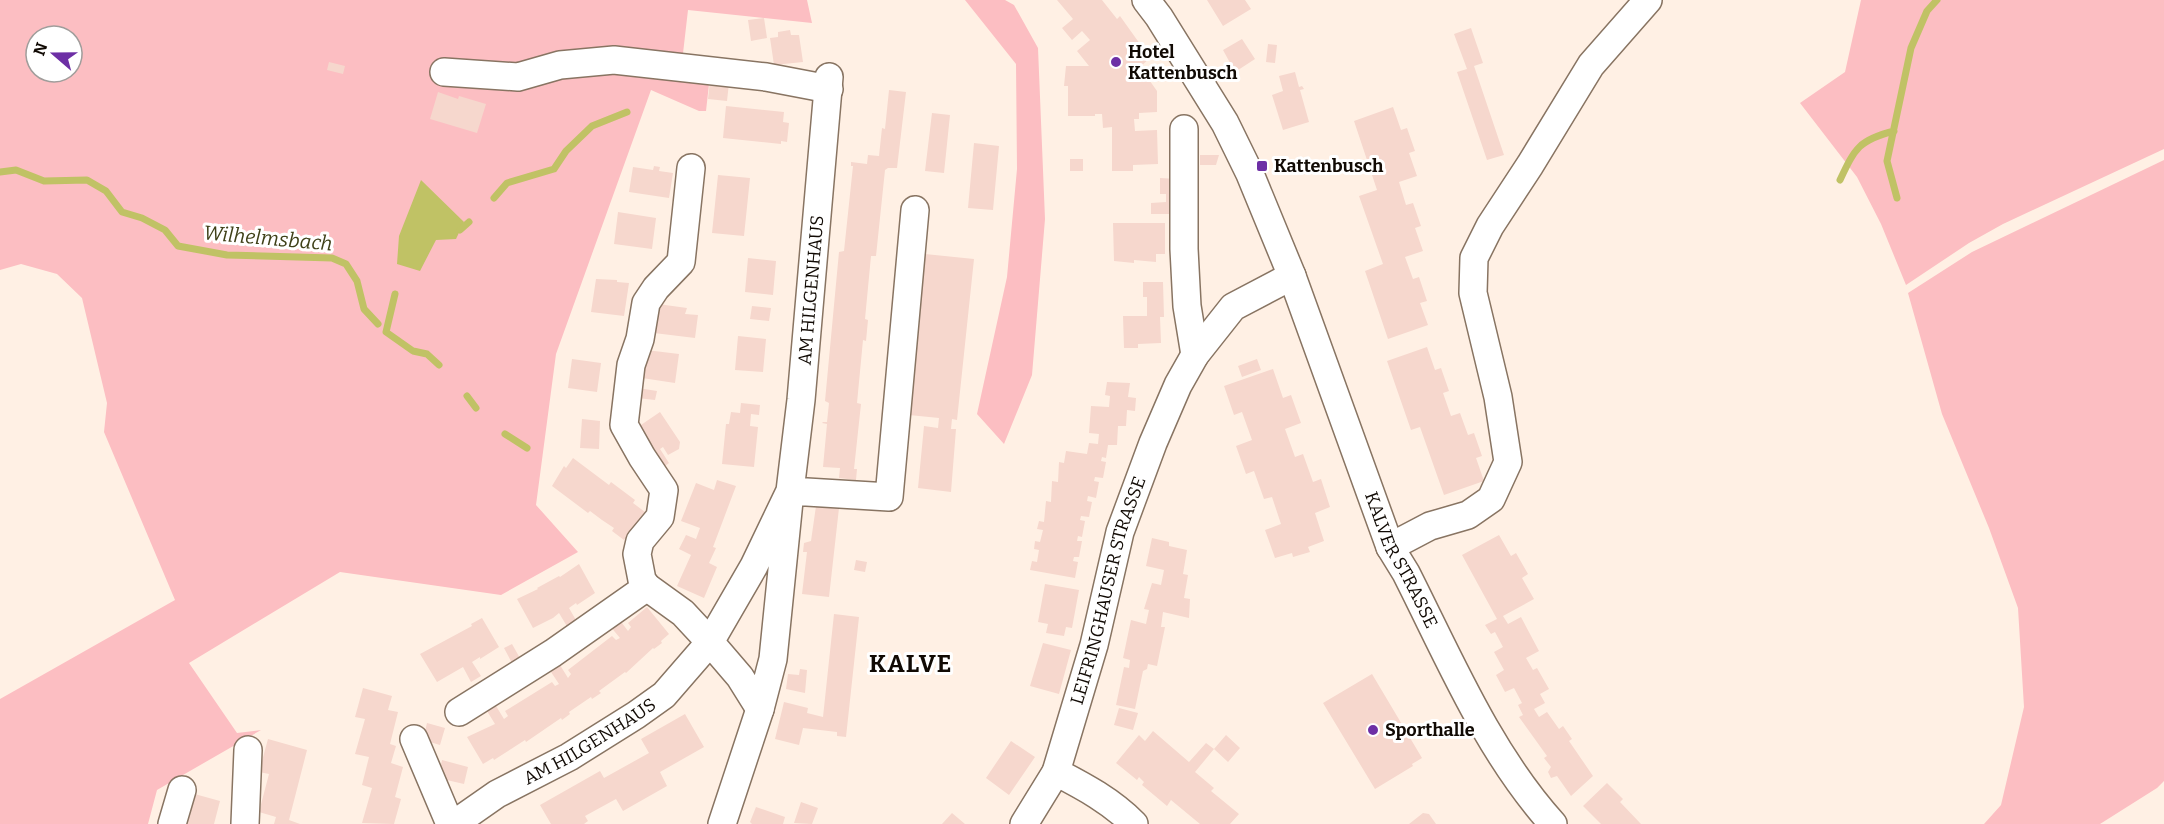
<svg xmlns="http://www.w3.org/2000/svg" width="2164" height="824" viewBox="0 0 2164 824" font-family="Bitter,serif">
	<rect width="100%" height="100%" fill="#fff0e4"/>
	<path fill="#fcbec2" fill-rule="evenodd" d="M0,0H807L812,23L688,10L682,62L710,75L706,111H699L651,90L556,354L536,505L578,552L501,595L340,572L189,663L237,733L261,730L157,790L148,824H0V699L175,600L104,432L107,403L82,298L57,274L21,264L0,270ZM36,36H72V72H36Z
		M965,0H1005L1014,5L1038,48L1045,219L1032,375L1004,444L977,414L1007,277L1017,169L1016,64Z
		M1861,0H2164V149L2003,224L1969,243L1906,285L1881,224L1857,177L1800,103L1845,72Z
		M2164,160V781L2157,788L2100,824H1984L2001,805L2024,707L2018,608L1989,528L1942,414L1908,293L1972,252Z"/>
	<path fill="#c0c265" d="M421,180L464,222L456,239L436,240L420,271L397,264L399,236Z"/>
	<g fill="none" stroke-linecap="round" stroke-linejoin="round">
		<path stroke="#c0c265" stroke-width="7" d="M0,172L16,170L44,181L87,180L106,191L122,212L142,218L165,230L178,246L227,255L332,258L346,264L357,281L364,309L378,324
			M1840,180C1855,148 1859,140 1894,131
			M494,198L507,183L554,169L566,151L592,126L627,112
			M1897,198L1887,161L1911,48L1927,11L1937,0
			M460,230L469,222
			M395,294L386,332L413,351L427,354L439,365
			M467,396L476,408
			M505,434L527,448"/>
	</g>
	<path fill="#f6d7cd" d="M1057,0H1102L1117,19L1120,16L1150,58L1140,67L1157,91V112L1139,113V119H1134L1135,131L1157,130L1158,164L1133,165V171H1112V127L1103,128L1102,114H1095V116H1068V86H1064L1066,66H1089L1077,51L1090,40L1082,31L1072,40L1062,28L1073,19Z
		M1207,0H1245L1251,9L1223,26Z
		M764,18L767,38L751,41L748,20Z
		M1471,28L1483,63L1474,66L1504,155L1487,160L1457,72L1467,69L1454,34Z
		M790,30L791,35H799L803,62L774,65L770,38L778,37V32Z
		M1242,39L1255,59L1235,72L1223,50Z
		M1268,44L1277,45L1275,63L1266,62Z
		M329,62L345,66L343,74L327,70Z
		M1160,64L1165,71L1154,79L1149,72Z
		M1295,72L1299,87L1302,86L1304,89L1300,90L1309,122L1283,130L1272,95L1283,91L1279,76Z
		M710,81L729,83L727,101L708,99Z
		M889,90L906,92L897,168H888L885,170L876,256H871L865,319L868,320L866,341L863,340L857,403L861,404L854,469H857L856,480L839,478L840,468L823,467L827,424L822,423L823,422H827L829,403L825,401L839,252L844,251L853,166H851V162L867,164L868,155L879,156L882,128L885,129Z
		M438,92L458,99L459,96L486,104L477,133L430,119Z
		M726,106L784,112L783,122L789,123L787,142L781,141V144L723,138Z
		M1393,107L1401,130L1407,128L1415,151L1409,153L1417,176L1399,182L1406,205L1413,203L1421,226L1415,228L1423,251L1405,257L1413,279L1419,277L1427,301L1420,303L1428,325L1388,339L1365,271L1383,264L1359,196L1377,190L1354,121Z
		M932,113L950,115L944,173L925,171Z
		M974,143L999,146L993,210L968,208Z
		M1200,155H1219L1216,165H1200Z
		M1070,159H1083V171H1070Z
		M654,166L660,167L659,171L673,173L669,198L629,192L633,167L653,170Z
		M718,175L750,178L744,236L712,233Z
		M1160,178L1177,179L1176,199H1170V214H1151V203L1166,202V194H1160Z
		M618,212L656,218L652,249L614,244Z
		M1113,223H1165V254H1156V262L1134,260V263L1114,261Z
		M925,254L974,259L957,420L952,419L951,429H956L951,492L918,488L924,426L938,428L939,418L909,415Z
		M748,258L776,261L773,295L745,292Z
		M596,279L617,280V282L629,283L624,316L591,312Z
		M1143,282H1163L1164,317H1160L1161,343L1138,344V348H1124L1123,316H1147V297H1143Z
		M658,304L687,308L685,314L698,315L695,338L654,333Z
		M752,306L771,308L769,321L750,319Z
		M738,336L766,339L763,372L735,370Z
		M1427,347L1435,370L1441,368L1449,391L1443,393L1451,416L1460,413L1468,435L1474,433L1482,456L1476,458L1484,481L1444,495L1420,427L1411,430L1387,361Z
		M646,350L679,354L675,383L642,378Z
		M572,359L601,363L597,392L568,388Z
		M1257,359L1261,370L1242,377L1238,366Z
		M1273,369L1283,398L1291,395L1301,423L1285,429L1295,457L1303,454L1313,482L1321,479L1330,507L1315,513L1324,541L1308,547L1310,552L1293,557L1292,553L1275,558L1265,530L1281,524L1272,497L1264,499L1254,471L1246,474L1236,446L1252,440L1242,412L1234,415L1224,386Z
		M1107,382L1130,383L1128,397L1136,398L1135,411L1127,410L1126,426H1118L1117,445H1108L1106,458L1102,457L1101,461L1106,462L1103,478L1095,477L1094,481L1099,482L1096,498L1088,496L1087,501L1092,502L1089,517L1081,516L1080,520L1085,521L1082,537L1078,536L1077,541H1082L1079,557H1074L1073,561L1078,562L1075,578L1030,570L1032,561L1037,562L1039,550L1034,549L1035,541L1040,542L1043,530L1037,529L1039,521L1044,522L1046,501L1051,502L1052,481L1058,482L1059,462L1064,463L1066,451L1087,454L1089,443L1098,444L1099,434L1089,433L1091,406L1109,407L1110,396L1105,395Z
		M638,388L657,391L655,400L637,398Z
		M741,403L760,405L759,415L751,414L750,426L758,427L754,467L722,464L726,424H729L731,412L740,413Z
		M660,412L680,442L679,449L668,455L663,447L660,449L669,463L661,469L635,429Z
		M582,419L600,421L599,449L580,448Z
		M573,458L609,485L611,482L635,500L633,503L645,512L637,523L639,525L632,534L630,532L624,540L612,531L614,528L602,520L590,511L588,513L552,486L564,466L566,468Z
		M717,480L736,486L713,547L716,548L709,563L717,567L704,598L677,586L691,555L679,549L686,535L696,539L700,528L681,521L696,483L714,490Z
		M816,506L839,508L829,597L802,594L807,552H803L804,543L811,541Z
		M1499,535L1511,556L1516,553L1528,574L1522,578L1534,599L1503,616L1508,624L1521,617L1539,651L1526,658L1533,670L1537,668L1549,689L1540,694L1545,703L1534,709L1539,717L1547,712L1559,729L1563,726L1572,739L1569,741L1593,776L1571,796L1557,776L1551,778L1548,772L1551,767L1544,758L1547,756L1519,717L1523,715L1518,705L1522,703L1514,688L1505,692L1496,675L1504,670L1494,652L1503,647L1495,632L1491,634L1485,625L1497,619L1462,555Z
		M1152,538L1169,542V546L1187,550L1183,574L1188,575L1184,598L1190,599L1189,618L1163,612L1161,627H1165L1157,666L1148,664L1147,669L1143,671L1135,709L1116,705L1124,667L1129,668L1130,660L1123,658L1131,620L1146,624L1149,610L1144,609L1152,583L1161,585L1164,570L1146,566Z
		M856,560L867,562L865,572L854,570Z
		M579,564L595,593L577,605L576,603L569,608L577,622L568,628L559,613L553,618L533,628L517,599L538,589L537,588L559,576L560,577Z
		M1045,584L1079,590L1072,628L1066,627L1064,636L1046,633L1048,624L1038,622Z
		M647,607L669,634L661,641L662,643L654,649L653,648L626,673L625,672L599,691L601,693L592,699L591,697L569,712L570,714L562,720L561,718L526,742L525,740L494,760L493,758L483,764L467,737L495,724L487,711L496,706L504,719L508,716L505,711L552,682L555,686L559,684L551,672L560,665L568,678L571,674L568,670L612,636L616,640L620,638L610,626L619,619L628,631L631,627L628,623Z
		M834,614L859,617L846,737L837,736V732L803,728L799,745L775,739L784,702L808,708L807,713L823,717Z
		M482,618L499,647L480,659V657L472,662L481,676L471,682L463,667L437,682L420,654L472,626L471,624Z
		M1043,643L1071,650L1059,694L1030,686Z
		M512,644L521,660L513,665L504,648Z
		M800,669L807,670L805,693L786,689L788,674L799,675Z
		M1372,674L1422,758L1412,764L1413,766L1375,789L1323,703Z
		M363,688L392,696L388,710L398,712L390,744L396,746L391,763L403,767L395,797L401,799L394,824L362,823L372,788L362,785L369,757L355,754L365,719L355,717Z
		M1119,708L1138,713L1133,730L1114,725Z
		M685,714L704,747L660,772L667,786L623,811L616,799L585,816L588,821L584,824H551L540,805L600,771L604,778L649,753L641,739Z
		M427,723L445,728L440,745L423,740Z
		M1153,731L1189,762L1206,743L1214,749L1226,735L1240,748L1228,762L1214,749L1195,772L1214,788L1211,791L1239,814L1230,824H1200L1171,800L1167,806L1142,785L1144,782L1139,777L1137,780L1116,763L1139,735L1145,741Z
		M268,739L307,750L289,820L300,824H274L276,817L259,812L269,774L259,772Z
		M1011,741L1035,757L1009,795L986,778Z
		M442,760L468,767L464,784L438,778Z
		M1607,783L1623,799L1620,802L1641,824H1601L1583,806Z
		M191,793L220,801L214,824H183Z
		M801,802L818,808L812,824L794,823Z
		M756,807L785,817L783,824H752L750,822Z
		M952,813L965,824H942Z
		M1423,813L1429,814L1436,824H1409Z"/>
	<g fill="none" stroke-linecap="round" stroke-linejoin="round">
		<defs>
			<g id="minor">
				<path id="s1" d="M1146,0L1159,17L1225,123L1250,174L1292,276L1390,547L1406,573C1449,658 1488,752 1553,824"/>
				<path d="M444,72L518,77L560,65L614,60L766,77L829,89"/>
				<path d="M829,77L801,400L790,491L754,566L710,642L740,677L760,709L773,659L790,491L889,497L915,210"/>
				<path d="M1184,129V249L1187,306L1195,355"/>
				<path d="M1390,547L1430,526L1468,515L1491,499L1508,462L1498,397L1473,293L1474,258L1490,226L1530,165L1591,65L1648,0"/>
				<path d="M459,712L553,653L647,587"/>
				<path d="M414,739L450,824"/>
				<path d="M1056,772C1085,787 1111,801 1134,824"/>
				<path d="M172,824L182,790"/>
				<path d="M245,824L248,750"/>
				<path id="s2" d="M454,824L497,794L569,757L636,715L664,695L710,642L683,613L647,587L642,580L637,554L640,541L660,517L664,490L642,457L624,425L631,365L640,339L646,303L656,288L681,262L691,168"/>
				<path d="M722,824L760,709"/>
				<path id="s3" d="M1024,824L1056,772L1094,645L1120,532L1153,443L1178,385L1195,355L1233,307L1292,276"/>
			</g>
		</defs>
		<use href="#minor" stroke="#887462" stroke-width="30"/>
		<use href="#minor" stroke="#fff" stroke-width="27"/>
	</g>
	<g fill="#6d2fa5" stroke="#fff" stroke-width="2">
		<circle cx="1116" cy="62" r="6"/>
		<rect x="1256" y="160" width="12" height="12" rx="3"/>
		<circle cx="1373" cy="730" r="6"/>
	</g>
	<g text-anchor="middle" stroke-width="6" stroke-linejoin="round" paint-order="stroke">
		<g font-size="18" font-weight="bold" fill="#110a04" stroke="#fff" text-anchor="start">
			<text x="1128" y="58">Hotel<tspan x="1128" dy="21">Kattenbusch</tspan></text>
			<text x="1274" y="172">Kattenbusch</text>
			<text x="1385" y="736">Sporthalle</text>
		</g>
		<g font-size="18" fill="#110a04" stroke="#fff">
			<text transform="translate(811 290) rotate(-85)" y="6">AM HILGENHAUS</text>
			<text dy="6" stroke="none"><textPath href="#s1" startOffset="618">KALVER STRASSE</textPath></text>
			<text dy="6" stroke="none"><textPath href="#s3" startOffset="250">LEIFRINGHAUSER STRASSE</textPath></text>
			<text dy="6" stroke="none"><textPath href="#s2" startOffset="159">AM HILGENHAUS</textPath></text>
		</g>
		<g font-size="20" font-style="italic" fill="#3f4018" stroke="#fff">
			<text transform="translate(268 238) rotate(5)" y="7">Wilhelmsbach</text>
		</g>
		<g font-size="24" font-weight="bold" letter-spacing="1.5" fill="#110a04" stroke="#fff">
			<text x="911" y="672">KALVE</text>
		</g>
	</g>
	<g transform="translate(54 54) rotate(290)"><circle r="28" fill="#ffffff" stroke="#a09d9b" stroke-width="1.5"/>
	<path d="M0-4.5L10 22L0 15L-10 22Z" fill="#6d2fa5"/>
	<text y="-9" font-size="16" font-weight="bold" text-anchor="middle" fill="#110a04">N</text>
	</g>
</svg>
